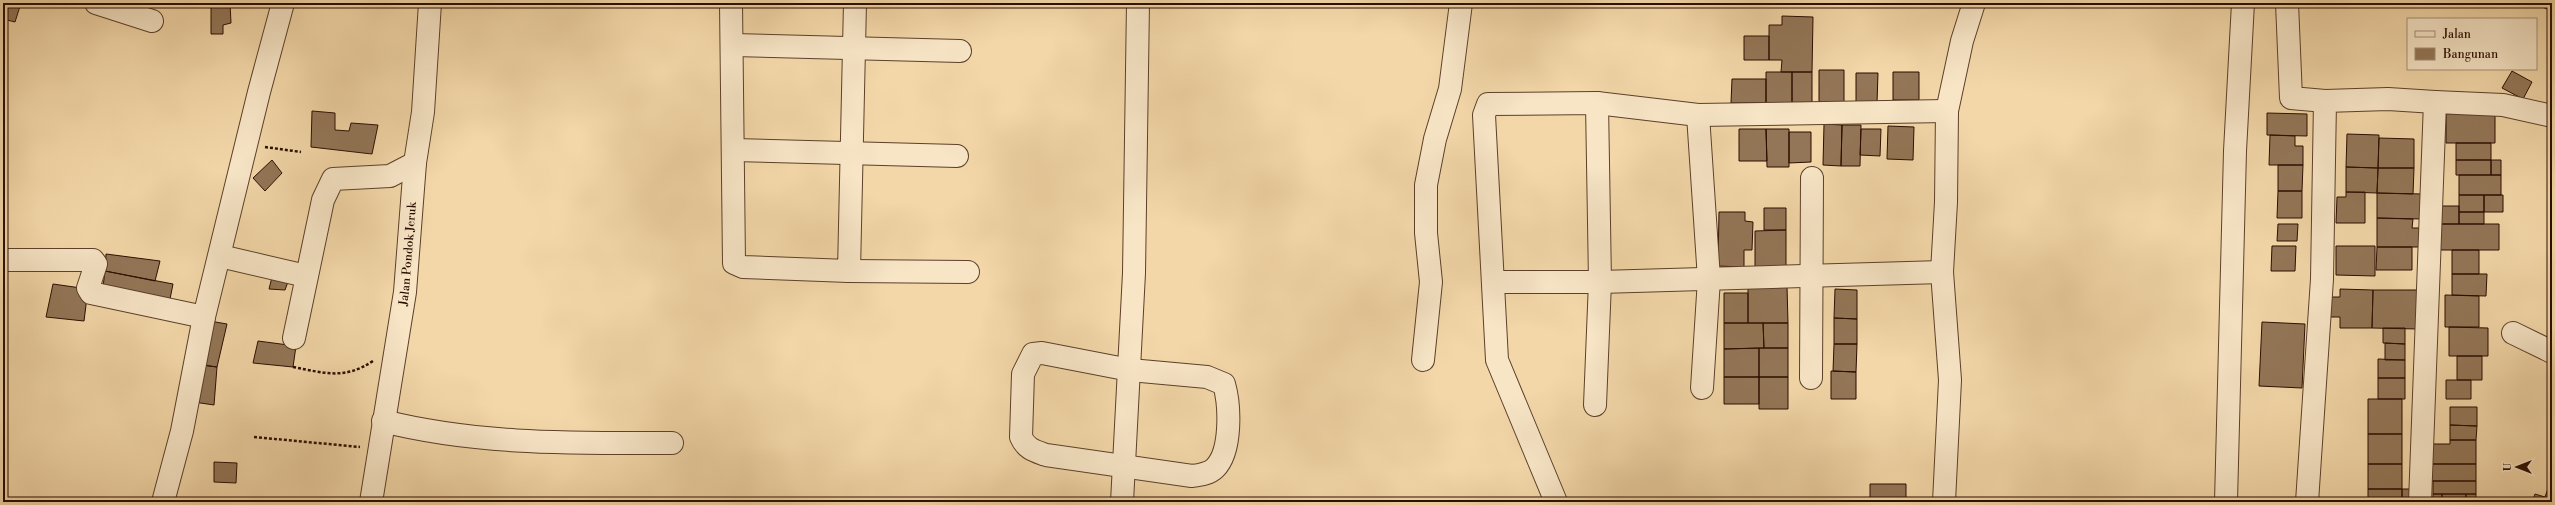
<svg xmlns="http://www.w3.org/2000/svg" width="2555" height="505" viewBox="0 0 2555 505" font-family="'Libre Bodoni',serif">
	<rect width="100%" height="100%" fill="#f3d7a8"/>
	<filter id="stains"><feTurbulence type="fractalNoise" baseFrequency=".005" numOctaves="4"/><feColorMatrix values="0 0 0 0 .2 0 0 0 0 .09 0 0 0 0 .02 0 0 0 .5 -.17"/></filter>
	<radialGradient id="worn" r=".72"><stop offset=".6" stop-color="#630" stop-opacity="0"/><stop offset="1" stop-color="#630" stop-opacity=".3"/></radialGradient>
	<path fill="#937657" stroke="#2a0d00" d="M3,3H21L15,22L3,19Z
		M211,3H230L231,23L223,25V34H211Z
		M2541,3H2552V11L2540,6Z
		M1782,16L1813,17L1812,72H1781L1782,60H1769V25H1782Z
		M1744,36H1769V60H1744Z
		M1819,70H1844V102H1819Z
		M2512,71L2532,82L2523,99L2502,88Z
		M1766,72H1792V104L1766,103Z
		M1792,72H1812V108H1792Z
		M1893,72H1919V100H1893Z
		M1856,73H1878L1877,103L1856,102Z
		M1732,79H1766V103H1731Z
		M2446,110H2495V143H2446Z
		M312,111L335,113V130L349,131L351,123L378,125L372,154L311,147Z
		M2267,113L2307,114V136L2267,135Z
		M1824,124L1842,125L1841,166L1823,165Z
		M1842,125H1861L1860,166H1841Z
		M1888,126L1914,127L1913,160L1887,159Z
		M1739,129H1766L1767,161H1739Z
		M1766,129H1789V167H1767Z
		M1861,129H1881L1880,156L1860,155Z
		M1789,132H1811V162L1789,163Z
		M2347,134L2379,135L2378,168L2346,167Z
		M2270,135L2295,136V146H2303V165H2269Z
		M2379,138L2414,139V168H2378Z
		M2456,143H2491V160H2456Z
		M272,160L282,173L265,191L253,178Z
		M2456,160H2491V175H2456Z
		M2491,160H2501V175H2491Z
		M2278,165H2303L2302,191H2278Z
		M2346,167L2378,168L2377,193L2346,192Z
		M2378,168H2414L2413,194L2377,193Z
		M2459,175H2501V195H2459Z
		M2278,191H2302V218H2277Z
		M2346,192H2365V223H2336L2337,197H2346Z
		M2377,193L2423,194L2422,219L2377,218Z
		M2459,195H2484V212H2459Z
		M2484,195H2503V212H2484Z
		M2437,206H2459V224H2437Z
		M1764,208H1786V230H1764Z
		M1719,212H1745V221L1753,222L1752,250H1744V267L1718,266Z
		M2459,212H2484V224H2459Z
		M2377,218L2413,219L2412,228H2421V247H2377Z
		M2278,224H2298L2297,241H2277Z
		M2437,224H2499V250H2437Z
		M1786,230V267H1755V231Z
		M2272,246H2296L2295,271H2271Z
		M2336,246H2375V276L2336,275Z
		M2377,247H2412V270H2376Z
		M2452,250H2479V274H2452Z
		M106,254L160,261L155,281L105,271Z
		M105,271L173,284L170,299L103,287Z
		M2452,274H2487L2486,296L2452,295Z
		M272,277L289,279L285,290L269,289Z
		M53,284L88,289L84,321L46,317Z
		M1748,286H1787L1788,323H1748Z
		M1835,289L1857,290V319L1834,318Z
		M2340,289L2373,290L2372,328H2340V317H2330V297H2340Z
		M2373,290H2418V329L2372,328Z
		M1724,293H1748V323H1724Z
		M2445,295L2479,296V327H2445Z
		M1834,318L1857,319V344H1834Z
		M204,320L227,324L217,367L195,364Z
		M2262,322L2305,324L2302,388L2259,386Z
		M1724,323H1763L1764,348L1724,349Z
		M1763,323H1788V348H1764Z
		M2449,327L2488,328V356H2449Z
		M2383,328H2405V344L2383,343Z
		M258,341L296,346L293,367L253,363Z
		M2385,343L2405,344V360H2385Z
		M1834,344H1857L1856,372L1833,371Z
		M1759,348H1788V377H1759Z
		M1759,348V377H1724V349Z
		M2457,356H2482V380H2457Z
		M2378,359L2405,360V378H2378Z
		M195,364L217,367L214,405L187,401Z
		M1831,371L1856,372V399H1831Z
		M1724,377H1759V404H1724Z
		M1759,377H1788V409H1759Z
		M2378,378H2405V399H2378Z
		M2446,380H2471V399H2446Z
		M2368,399H2402V434H2368Z
		M2450,407H2477V426L2450,425Z
		M2450,425L2477,426L2476,440H2450Z
		M2368,434H2402V464H2368Z
		M2450,440H2476V464H2428V444H2450Z
		M214,462L237,463L236,483L214,482Z
		M2368,464H2402V489H2368Z
		M2428,464H2476V481H2428Z
		M2552,477V502H2532L2535,494L2545,497Z
		M2433,481H2476V494H2433Z
		M1870,484H1906V502H1870Z
		M2368,489H2402V502H2368Z
		M2402,489H2410V502H2402Z
		M2433,494H2442V502H2433Z
		M2442,494H2466V502H2442Z
		M2466,494H2476V502H2466Z"/>
	<g fill="none" stroke-linecap="round" stroke-linejoin="round">
		<defs>
			<g id="minor">
				<path d="M96,3L152,21"/>
				<path d="M731,3L734,263L743,267L849,271L855,3"/>
				<path d="M2287,3L2291,98L2325,101"/>
				<path d="M733,45L960,51"/>
				<path d="M1698,115L1709,279L1702,388"/>
				<path d="M734,150L957,156"/>
				<path d="M220,256L306,276"/>
				<path d="M3,260H93L96,264L88,288L91,293L204,317"/>
				<path d="M849,271L968,272"/>
				<path d="M1494,282H1600L1942,272"/>
				<path d="M2513,333L2552,352"/>
				<path d="M294,338L323,200L333,179L390,176L415,163"/>
				<path d="M1042,353L1130,370L1207,377L1224,384C1230,405 1232,451 1215,468C1209,474 1200,475 1192,476L1046,455C1035,451 1026,449 1021,437L1023,374L1033,354Z"/>
				<path d="M1423,360L1431,282L1426,233V185L1435,139L1450,89L1461,3"/>
				<path d="M1811,378L1812,178"/>
				<path d="M1595,405L1600,282L1597,103"/>
				<path d="M383,421C478,445 575,443 672,443"/>
				<path d="M163,502L182,431L204,317L259,92L283,3"/>
				<path id="s1" d="M371,502L405,292L415,163L423,112L430,3"/>
				<path d="M1122,502L1134,273L1138,3"/>
				<path d="M1556,502L1497,360L1484,115L1488,104L1597,103L1698,115L1947,111"/>
				<path d="M1944,502L1950,380L1942,272L1946,202L1947,111L1962,41L1974,3"/>
				<path d="M2226,502L2235,151L2243,3"/>
				<path d="M2307,502L2322,279L2325,101L2388,99L2435,102"/>
				<path d="M2420,502L2435,102L2503,105L2552,116"/>
			</g>
		</defs>
		<use href="#minor" stroke="#5c402a" stroke-width="24"/>
		<path stroke="#2a0d00" stroke-width="2.5" stroke-dasharray="3 2" stroke-linecap="butt" d="M265,147L301,152
			M293,367C325,373 344,380 373,361
			M254,437L360,447"/>
		<use href="#minor" stroke="#f7e5c6" stroke-width="22"/>
	</g>
	<g text-anchor="middle" stroke-width="3" stroke-linejoin="round" paint-order="stroke">
		<g font-size="12" fill="#2a0d00" stroke="#f7e5c6">
			<text dy="4" stroke="none"><textPath href="#s1" startOffset="251">Jalan Pondok Jeruk</textPath></text>
		</g>
	</g>
	<rect width="2555" height="505" fill="none" stroke="#f3d7a8" stroke-width="16"/>
	<rect x="4" y="4" width="2547" height="497" fill="none" stroke="#2a0d00" stroke-width="2"/>
	<rect x="8" y="8" width="2539" height="489" fill="none" stroke="#2a0d00"/>
	<rect x="2407" y="18" width="130" height="52" fill="#f7e5c6" stroke="#a58f77"/>
	<rect x="2415" y="31" width="20" height="6" fill="#f7e5c6" stroke="#a58f77"/>
	<text x="2443" y="38" font-size="12" fill="#2a0d00">Jalan</text>
	<rect x="2415" y="48" width="20" height="12" fill="#937657" stroke="#a58f77"/>
	<text x="2443" y="58" font-size="12" fill="#2a0d00">Bangunan</text>
	<g transform="translate(2517 467) rotate(270)" stroke="#f7e5c6" stroke-width="3" paint-order="stroke">
	<path d="M0-3L7 15L0 10L-7 15Z" fill="#2a0d00"/>
	<text y="-6" font-size="11" font-weight="bold" text-anchor="middle" fill="#2a0d00">U</text>
	</g>
	<rect width="100%" height="100%" filter="url(#stains)"/>
	<rect width="100%" height="100%" fill="url(#worn)"/>
</svg>
